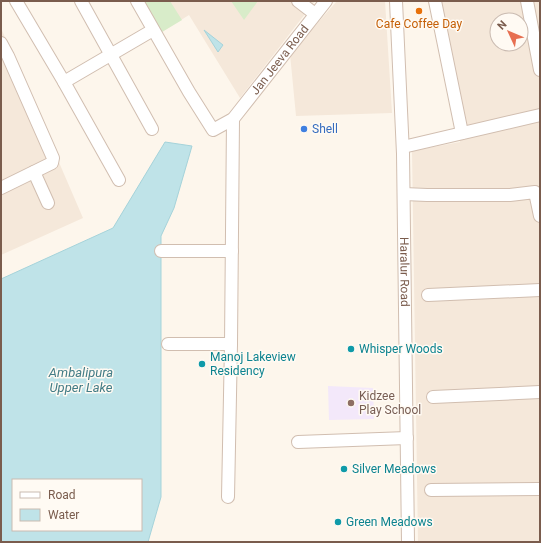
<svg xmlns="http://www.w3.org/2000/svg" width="541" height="543" viewBox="0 0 541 543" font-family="Roboto,sans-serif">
	<rect width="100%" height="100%" fill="#fdf6ec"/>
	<path fill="#f5e8da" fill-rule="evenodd" d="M144,1H315L240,98L189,15L162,32Z
		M337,1H385L392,113L296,116L290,54Z
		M428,1H540V542H418L412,151L460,142ZM497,20H521V44H497Z
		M1,28L83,218L1,255Z"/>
	<path fill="#f3e8fa" d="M328,386L373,388L374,419L329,420Z"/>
	<path fill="#d8ecc9" d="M144,1H170L182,20L162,32Z
		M231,1H258L244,20Z"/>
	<path fill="#bfe3e8" stroke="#a5d3da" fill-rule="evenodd" d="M204,30L223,45L218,52Z
		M165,142L192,146L174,208L161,236V497L148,542H1V279L113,228ZM13,480H141V530H13Z"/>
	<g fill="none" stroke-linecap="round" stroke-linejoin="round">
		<defs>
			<g id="minor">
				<path d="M16,1L64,82L119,180"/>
				<path d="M81,1L152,129"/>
				<path id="s1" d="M137,1L189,92L213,130L233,119L326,1"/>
				<path d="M298,1L315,14"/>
				<path id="s2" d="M396,1L403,154L408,542"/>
				<path d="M435,1L462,133"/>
				<path d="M527,1L540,70"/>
				<path d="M1,43L8,56L53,158L52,163L1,188"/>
				<path d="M64,82L153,30"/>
				<path d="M403,147L540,115"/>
				<path d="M34,172L48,203"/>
				<path d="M404,194L427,195H510L535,192L540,216"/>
				<path d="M161,251H232"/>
				<path d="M428,295L540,290"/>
				<path d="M168,344H231"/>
				<path d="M433,397L540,392"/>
				<path d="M298,442L407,438"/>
				<path d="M431,490L540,489"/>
				<path d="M228,497L231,344L233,119"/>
			</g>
		</defs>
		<use href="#minor" stroke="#d1beb0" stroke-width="14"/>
		<use href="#minor" stroke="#fff" stroke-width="12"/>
	</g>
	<circle fill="#e8710a" stroke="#fffaf3" stroke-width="1.5" cx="419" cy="11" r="4"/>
	<circle fill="#3f7fe0" stroke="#fffaf3" stroke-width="1.5" cx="304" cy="129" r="4"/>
	<g fill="#0f9aa8" stroke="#fffaf3" stroke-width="1.5">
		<circle cx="351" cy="349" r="4"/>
		<circle cx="202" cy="364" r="4"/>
		<circle cx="344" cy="469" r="4"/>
		<circle cx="338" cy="522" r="4"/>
	</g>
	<circle fill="#8d6e63" stroke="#fffaf3" stroke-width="1.5" cx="351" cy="403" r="4"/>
	<g text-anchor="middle" stroke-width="3" stroke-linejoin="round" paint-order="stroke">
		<g font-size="12" fill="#c56008" stroke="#fffaf3">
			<text x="419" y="28">Cafe Coffee Day</text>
		</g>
		<g font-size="12" fill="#7a5c4d" stroke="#fffaf3">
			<text dy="4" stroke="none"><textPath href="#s1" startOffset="248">Jan Jeeva Road</textPath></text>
			<text dy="4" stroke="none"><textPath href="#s2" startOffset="271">Haralur Road</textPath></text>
		</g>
		<g font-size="12" fill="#366cbe" stroke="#fffaf3" text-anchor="start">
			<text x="312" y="133">Shell</text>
		</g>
		<g font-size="12" fill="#0d838f" stroke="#fffaf3" text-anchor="start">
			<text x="359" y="353">Whisper Woods</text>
			<text x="210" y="361">Manoj Lakeview<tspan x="210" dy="14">Residency</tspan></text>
			<text x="352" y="473">Silver Meadows</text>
			<text x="346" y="526">Green Meadows</text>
		</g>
		<g font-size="12" fill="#785e54" stroke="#fffaf3" text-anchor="start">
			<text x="359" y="400">Kidzee<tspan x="359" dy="14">Play School</tspan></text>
		</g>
		<g font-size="13" font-style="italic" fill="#437c86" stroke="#fffaf3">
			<text x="81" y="377">Ambalipura<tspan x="81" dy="15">Upper Lake</tspan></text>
		</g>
	</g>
	<rect width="541" height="543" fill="none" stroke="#7a5c4d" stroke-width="4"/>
	<rect x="12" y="479" width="130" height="52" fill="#fffaf3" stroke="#cabbb1"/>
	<rect x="20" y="492" width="20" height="6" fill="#ffffff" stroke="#cabbb1"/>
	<text x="48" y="499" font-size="12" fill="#7a5c4d">Road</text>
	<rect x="20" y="509" width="20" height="12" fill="#bfe3e8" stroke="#cabbb1"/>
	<text x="48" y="519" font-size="12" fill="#7a5c4d">Water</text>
	<g transform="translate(509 32) rotate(314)"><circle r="19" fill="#fffaf3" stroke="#cabbb1"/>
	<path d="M0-3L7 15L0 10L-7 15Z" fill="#e76f51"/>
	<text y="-6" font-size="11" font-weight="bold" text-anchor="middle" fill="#7a5c4d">N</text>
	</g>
</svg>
